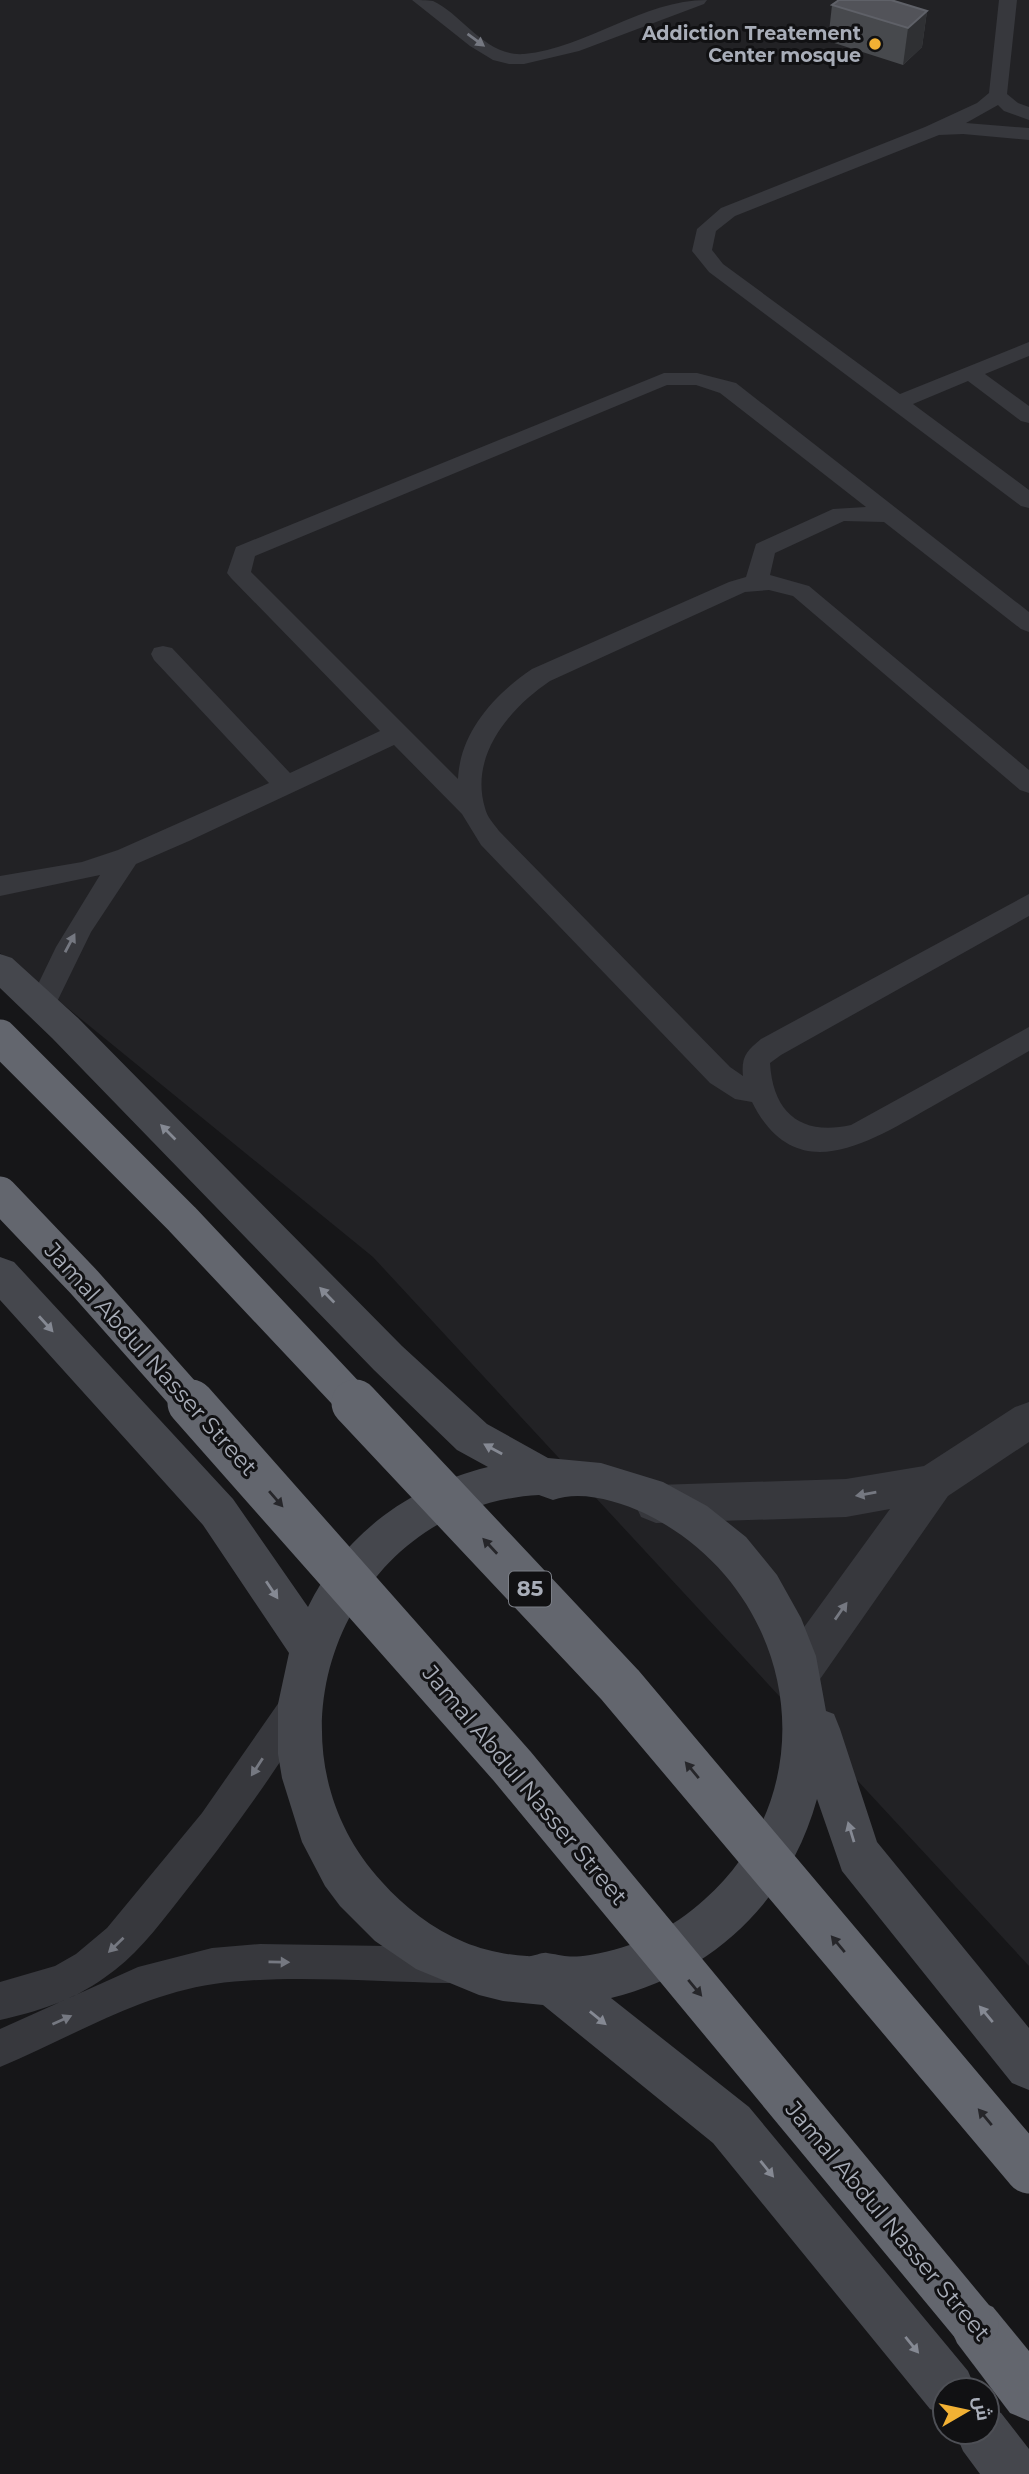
<svg xmlns="http://www.w3.org/2000/svg" width="1029" height="2474" viewBox="0 0 1029 2474" font-family="Montserrat,Cairo,sans-serif">
	<rect width="100%" height="100%" fill="#161618"/>
	<path fill="#222225" d="M0,0H1029V1966L373,1257L0,953Z"/>
	<g fill="none" stroke-linecap="round" stroke-linejoin="round">
		<path fill="#37383d" fill-rule="evenodd" d="M412,0C418,0 428,0 433,1C463,15 486,57 524,54C587,48 643,0 707,0L704,4L579,51L524,64H509L493,60L470,46Z
			M999,0H1017L1007,94L1018,103L1029,107V120L1004,111L998,105L966,123L1029,128V140L963,134L939,135L735,216L716,231L712,250L723,264L900,394L1029,342V356L985,374L1029,406V423L1021,421L968,381L913,404L1029,490V508L1021,506L709,272L692,251L697,229L721,208L925,127L977,103L989,93Z
			M664,373H697L736,383L1029,612V632L1021,629L884,522L844,521L775,553L770,575L809,586L1029,770V793L1020,790L793,596L769,590L745,592L550,681C510,708 469,755 485,808C487,817 494,824 499,831L730,1067L743,1076C741,1056 747,1051 761,1039L1029,894V916L781,1055L770,1063C773,1114 802,1136 851,1125L1029,1027V1051C996,1070 963,1089 931,1107C869,1142 796,1190 752,1102L735,1099L710,1083L481,845L462,814L394,745L189,841L136,864L91,932L52,1012L42,1015L32,1012L28,1005L56,947L100,875L0,896V876L82,862L118,850L269,783L154,660L151,654L154,648L163,646L172,648L290,773L380,731L231,578L227,573L236,547ZM667,385H696L720,393L866,507L833,509L756,544L746,577L729,582L532,669C495,694 460,732 458,779L251,572L255,556Z
			M294,1694L306,1698L311,1710L306,1722C267,1784 224,1843 178,1901C156,1929 134,1958 104,1978C74,2000 36,2012 0,2020V1982L55,1966L76,1954L107,1928L202,1813L282,1698Z
			M260,1944L449,1947L462,1952L467,1965L462,1978L449,1983C375,1982 286,1974 214,1984C138,1995 70,2038 0,2067V2029L138,1967L212,1948Z"/>
		<path fill="#37383d" fill-rule="evenodd" d="M1029,1402V1442L948,1496L818,1682L802,1688L786,1682L780,1667L786,1652L890,1509L846,1517L656,1523L641,1517L635,1504L641,1491L656,1485L846,1479L924,1466L1015,1407Z"/>
		<path fill="#45474d" fill-rule="evenodd" d="M0,954L12,958L78,1018L402,1346L487,1424L548,1458L601,1463L663,1482L707,1506L746,1537L777,1575L801,1618L816,1656L826,1711L834,1714L840,1729L877,1842L1029,2028V2090L1012,2083L842,1871L817,1799C789,1901 713,1973 611,1998L749,2107L968,2371L976,2390H945V2415L930,2409L713,2143L543,2005L503,2001L479,1995L416,1969L375,1941L340,1906L325,1886L302,1842L282,1778L278,1754V1704L289,1653L203,1525L0,1300V1257L14,1262L233,1499L308,1607C343,1535 410,1486 488,1467L457,1450L374,1370L52,1038L0,988ZM539,1495L553,1500C581,1490 617,1501 644,1513C795,1586 833,1784 705,1899C672,1929 634,1948 590,1955C569,1958 566,1956 547,1953C541,1952 534,1957 527,1956C506,1955 483,1950 464,1942C433,1929 404,1907 382,1882C252,1741 346,1505 539,1495Z
			M987,2407L1001,2413L1029,2449V2474H980L963,2451L955,2432H987Z"/>
		<path fill="#63666e" fill-rule="evenodd" d="M975,2299L993,2307L1029,2351V2421L1010,2413L957,2343L949,2325L957,2307Z"/>
		<path stroke="#63666e" stroke-width="35" d="M0,1037L182,1219L357,1405
			M0,1194L83,1281L193,1405"/>
		<path stroke="#63666e" stroke-width="47" d="M191,1403L512,1766L975,2325
			M355,1403L620,1685L1029,2170"/>
	</g>
	<path fill="#47494d" d="M832,5L927,11L922,47L903,65L828,41Z"/>
	<path fill="#2f3033" d="M927,11L922,47L903,65L908,28Z"/>
	<path fill="#525359" stroke="#5f6168" stroke-width="2" d="M839,0H891L927,11L908,28L832,5Z"/>
	<defs><path id="oneway-solid" d="M-6-.8H1V-3.2L6.5 0L1 3.2V.8H-6Z" transform="scale(1.75)"/></defs>
	<g fill="#757881">
		<use href="#oneway-solid" transform="translate(476 40) rotate(36)"/>
		<use href="#oneway-solid" transform="translate(70 943) rotate(-62)"/>
		<use href="#oneway-solid" transform="translate(866 1494) rotate(170)"/>
		<use href="#oneway-solid" transform="translate(841 1611) rotate(-55)"/>
		<use href="#oneway-solid" transform="translate(257 1767) rotate(123)"/>
		<use href="#oneway-solid" transform="translate(116 1945) rotate(136)"/>
		<use href="#oneway-solid" transform="translate(279 1962) rotate(1)"/>
		<use href="#oneway-solid" transform="translate(62 2020) rotate(-24)"/>
	</g>
	<g fill="#858993">
		<use href="#oneway-solid" transform="translate(168 1132) rotate(-135)"/>
		<use href="#oneway-solid" transform="translate(327 1295) rotate(-134)"/>
		<use href="#oneway-solid" transform="translate(46 1324) rotate(48)"/>
		<use href="#oneway-solid" transform="translate(493 1449) rotate(-151)"/>
		<use href="#oneway-solid" transform="translate(272 1590) rotate(56)"/>
		<use href="#oneway-solid" transform="translate(851 1832) rotate(-107)"/>
		<use href="#oneway-solid" transform="translate(986 2014) rotate(-130)"/>
		<use href="#oneway-solid" transform="translate(598 2018) rotate(39)"/>
		<use href="#oneway-solid" transform="translate(767 2169) rotate(51)"/>
		<use href="#oneway-solid" transform="translate(912 2345) rotate(51)"/>
	</g>
	<g fill="#26262a">
		<use href="#oneway-solid" transform="translate(276 1499) rotate(49)"/>
		<use href="#oneway-solid" transform="translate(490 1546) rotate(-133)"/>
		<use href="#oneway-solid" transform="translate(692 1770) rotate(-130)"/>
		<use href="#oneway-solid" transform="translate(838 1944) rotate(-130)"/>
		<use href="#oneway-solid" transform="translate(695 1988) rotate(50)"/>
		<use href="#oneway-solid" transform="translate(985 2117) rotate(-130)"/>
	</g>
	<circle fill="#f2b134" stroke="#111113" stroke-width="2.5" cx="875" cy="44" r="7"/>
	<g text-anchor="middle" stroke-width="6" stroke-linejoin="round" paint-order="stroke">
		<g font-size="19" font-weight="bold" fill="#a8adb8" stroke="#111113" text-anchor="end">
			<text x="861" y="40">Addiction Treatement<tspan x="861" dy="22">Center mosque</tspan></text>
		</g>
		<rect fill="#111113" stroke="#7b7e86" stroke-width="2" x="509" y="1571.5" width="42" height="35" rx="5"/>
		<g font-size="21" font-weight="bold" fill="#a8adb8">
			<text x="530" y="1596">85</text>
		</g>
		<g font-size="23" fill="#a8adb8" stroke="#111113">
			<text transform="translate(151 1359) rotate(48)" y="8">Jamal Abdul Nasser Street</text>
			<text transform="translate(525 1785) rotate(50)" y="8">Jamal Abdul Nasser Street</text>
			<text transform="translate(888 2221) rotate(50)" y="8">Jamal Abdul Nasser Street</text>
		</g>
	</g>
	<g transform="translate(966 2411) rotate(81)"><circle r="33" fill="#111113" stroke="#4d4f55" stroke-width="2"/>
	<path d="M0-5L12 26L0 18L-12 26Z" fill="#f2b134"/>
	<text y="-10" font-size="19" font-weight="bold" text-anchor="middle" fill="#a8adb8">ش</text>
	</g>
</svg>
